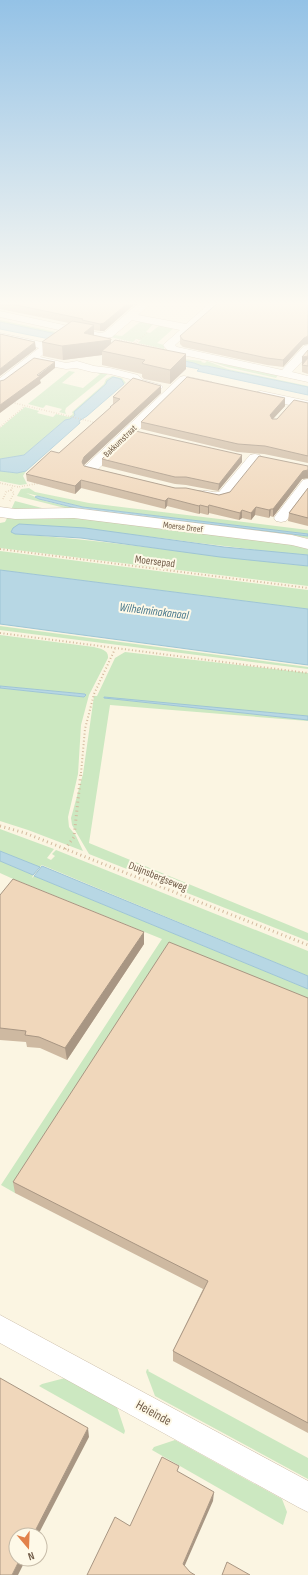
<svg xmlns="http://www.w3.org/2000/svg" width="308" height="1575" viewBox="0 0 308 1575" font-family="'Sofia Sans Condensed',sans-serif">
	<rect width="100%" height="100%" fill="#fbf5e2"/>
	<path fill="#cce8c1" d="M0,320L182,359L202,361L201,362L205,363L207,361L228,369L308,386V387L208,366H202L194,363L0,322Z
		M141,321L154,323L146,332L150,333L160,325L174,328L157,343L164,345V349L138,343L141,340L136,339L133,342L110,337L114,335L122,336Z
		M209,361L278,375L276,378L227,367Z
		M69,371L75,372L62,383L83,388L100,374L94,372L109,373L66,408L65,411L66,414L59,412L62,409L46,405L43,408L28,404Z
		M112,376L122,378L126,383L124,384L121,379L113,377L107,381L106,384L70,419L65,420L24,455L0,459V428L25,407L39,411L37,413L53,417L56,414L69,417L73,414L72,412L104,384L106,379Z
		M0,471L17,473L26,471L23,476L27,484L20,485L0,481Z
		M29,488L35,492L89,503L308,530V534L83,507L26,493L45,501L80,509L308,536V538L65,508L17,496L21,489Z
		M15,501L42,508L39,510H11Z
		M59,515L292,544L293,546L294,544L308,546V555C211,547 116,529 19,524L15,534C113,540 210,557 308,566V586L0,548V523L5,522L8,516Z
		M0,551L308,590V609L0,570Z
		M0,626L308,667V669L0,630Z
		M0,635L94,647C101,649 109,650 108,658L89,695L81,725L78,774L68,817L69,827L76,836L83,851L28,830L0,821V688L84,697L85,694L0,686Z
		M125,652L308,673V716L104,698L308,720V721L110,705L89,843L308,933V941L89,854L72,825L71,818L83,774L94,696H97L115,658Z
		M0,829L54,849L47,858L51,860L55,856L52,854L56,850L308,951V976L42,865L40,867L0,851Z
		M0,861L33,875L32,878L34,876L308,989V1011L169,954L15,1193L1,1185L162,939L11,878L0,873Z
		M147,1369L149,1370L148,1371L308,1458V1479L155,1396L146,1372Z
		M65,1378L117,1407L125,1431L124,1434L39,1386L42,1384Z
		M175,1440L282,1499L287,1512L283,1525L152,1450L154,1447Z"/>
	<path fill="#b7d7e4" stroke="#9ec5d5" d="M0,322L194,363L202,366H207L308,387V395L197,371L199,369L0,329Z
		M113,377L121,379L124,384L87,416L79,421L80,423L26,471L17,473L0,471V459L24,455L65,420L70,419L75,415L74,412L106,384L107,381Z
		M37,496L83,507L308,534V536L80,509L39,499L35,497Z
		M19,524L85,528L224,547L308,555V566L220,557L81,538L15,534L11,532L13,528Z
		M0,570L308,609V665L0,624Z
		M0,686L85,694L86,695L84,697L0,688Z
		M104,697L308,716V720L104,698Z
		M0,851L40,867L33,875L0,861Z
		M42,866L308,976V989L34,876Z"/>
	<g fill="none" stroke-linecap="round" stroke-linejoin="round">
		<defs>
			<path id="minor" d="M140,302H152L138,315L186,324L211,302H223L175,345L177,347L282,370L304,346L308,345V355L292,372L308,376V382L169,352L163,345L180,330L132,320L112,337L100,339L0,317V311L100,333L105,332Z
				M0,333L46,343L51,347L40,357L66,363L77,361L94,366L110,368L138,375L143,380L161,385L163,387L161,389L157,391L135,385L130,379L110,374L92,372L76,368L66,369L34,363L4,386L0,387V378L39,348L0,339Z
				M184,376L212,382L214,384L212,386L208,387L187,383L95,472H85L84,469L85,466L180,377Z
				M261,391L308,401V409L257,398L255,395L257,392Z
				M255,454L260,455L261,458L228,499L214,501L197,497L195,494L197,491C205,489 211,493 219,492L250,455Z
				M308,479V492L286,521L281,522L276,521L274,518L276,515L303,480Z
				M0,1315L308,1481V1512L298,1507L0,1343Z"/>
			<path id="tertiary" d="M0,507L15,509L74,508L292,535L308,539V549L292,545L74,518L15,519L0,517Z"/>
		</defs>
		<use href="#minor" stroke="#cec0ac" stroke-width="1"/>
		<use href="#tertiary" stroke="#cec0ac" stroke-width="1"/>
		<path stroke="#d4ba9e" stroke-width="1.5" stroke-dasharray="0.5 2" stroke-linecap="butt" d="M119,340L158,348
			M135,343L148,332
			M10,402L97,423
			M0,427L25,406
			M0,483L18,487L41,483
			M3,499L6,492L11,490L13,486
			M10,501L14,493L11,490"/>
		<path stroke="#d4ba9e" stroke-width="2" stroke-dasharray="1 2.5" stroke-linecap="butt" d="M0,549L308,588
			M0,633L308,673
			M81,773L85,729L94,694L115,649"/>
		<path stroke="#d4ba9e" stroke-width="3" stroke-dasharray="1 3.5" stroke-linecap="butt" d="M0,826L25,833L308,945
			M65,849L74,837L81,772"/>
		<use href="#minor" fill="#fff" fill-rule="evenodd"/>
		<use href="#tertiary" fill="#fff" fill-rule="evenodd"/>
	</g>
	<path fill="#ceb9a1" d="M0,302H137L104,331H100L94,330V335L111,344L186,354V369L170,384L144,379L142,377V374L102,365V355L63,360L43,356L42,342L69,323L0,309Z
		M303,303L308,304V344L303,345L283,367L267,365L183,347L180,344V336Z
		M308,350V374L302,372V365L304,364H302Z
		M161,386V393L84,465V466L175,488L219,495L230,492L308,466V478L302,479L273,517L270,516L269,518L255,515L251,520L242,518L239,520L209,513L208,515L200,513L199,514L167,506L165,509L81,488L75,494L27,481L26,474L59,453L110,408V407L113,404V397Z
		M285,398V406L273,419H277L308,403V463L264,454L237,452L141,429V422Z
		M102,459L242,462L218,491L186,485L175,484L102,466Z
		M308,488V526L288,521L289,513Z
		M0,895L144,944L67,1060L40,1048L27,1047L26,1042L0,1040Z
		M308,998V1433L173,1361V1351L203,1289L15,1193L13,1182Z"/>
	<path fill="#a89683" d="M129,302H137L104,331H100V324Z
		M94,325V339H111V354V353L102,351V355L63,360L62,346L84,333Z
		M308,336V344L303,345L283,367V360L304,338Z
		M35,342L36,349L0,376V369Z
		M186,354V369L170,384V370Z
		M308,356V363L302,364V357Z
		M55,362V368L40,380L41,383L0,413V405Z
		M161,386V393L84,465L82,462L84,457Z
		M285,398V406L270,422V415Z
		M242,455V462L218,491L219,484Z
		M308,470V478L302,479L273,517V509L303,471Z
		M81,480V488L75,494V486Z
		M168,498L167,506L165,509V501Z
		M200,505V513L199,514V506Z
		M209,505V513L208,515V507Z
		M256,507L255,515L251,520V513Z
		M271,509L270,516L269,518V510Z
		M242,510V518L239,520L240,513Z
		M144,932V944L67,1060L65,1048Z
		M88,1428L89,1437L38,1535H33Z
		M214,1492L213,1501L182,1572L183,1564Z
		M20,1559H26L18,1575H12Z"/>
	<path fill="#f0d7bb" stroke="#a89683" d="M2,302H129L104,323L100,324L82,320L83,319Z
		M219,302H303L308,304V336L304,338L283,360L267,358L183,340L180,336Z
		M72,321L94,325L84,333L111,339V340L62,346L42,342Z
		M0,334L35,342L0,369Z
		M115,340L186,354L170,370L144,364L142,363L145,360L102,351Z
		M308,350V356L302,357Z
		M34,358L55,362L37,375L40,376L0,405V381L4,380Z
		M308,358V366L302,365Z
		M187,377L285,398L270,415L272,419H277L294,400L308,403V456L265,446L238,444L141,422Z
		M133,378L161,386L84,457L82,462L84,466L175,488H186L219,495L230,492L259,456L308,466V470L303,471L273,509H271L269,510L256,507L251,513L242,510L240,513L209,505L208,507L200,505L199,506L168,498L165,501L81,480L75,486L26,474L51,451L59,453L111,407H110L120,399L113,397Z
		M131,430L242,455L219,484L186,477H175L102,459Z
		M308,488V518L289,513Z
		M13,879L144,932L65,1048L39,1037L25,1035L26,1031L0,1028V895Z
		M169,942L308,998V1423L173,1351L208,1281L13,1182Z
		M0,1378L88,1428L33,1535H16V1559H20L12,1575H0Z
		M162,1457L179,1466L177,1471L214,1492L183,1564L190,1572L195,1575H87L115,1517L130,1526Z
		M227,1562L250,1575H222Z"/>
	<linearGradient id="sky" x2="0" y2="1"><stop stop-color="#94c2e6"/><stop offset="0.58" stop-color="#fdfaf2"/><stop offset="1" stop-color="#fdfaf2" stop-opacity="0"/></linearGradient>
	<rect width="308" height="523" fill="url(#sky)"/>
	<g text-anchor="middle" stroke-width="4" stroke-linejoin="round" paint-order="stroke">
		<g font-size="9" fill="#725d49" stroke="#fef9e8">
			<text transform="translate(120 441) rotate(-44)" y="3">Bakkumstraat</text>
			<text transform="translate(183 527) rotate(7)" y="3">Moerse Dreef</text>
		</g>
		<g font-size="11" fill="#725d49" stroke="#fef9e8">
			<text transform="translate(155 561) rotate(7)" y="4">Moersepad</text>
			<text transform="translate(158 876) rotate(22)" y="4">Duijnsbergseweg</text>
		</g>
		<g font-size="12" font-style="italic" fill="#47778b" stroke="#fef9e8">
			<text transform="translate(154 611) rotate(7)" y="4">Wilhelminakanaal</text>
		</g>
		<g font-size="13" fill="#725d49" stroke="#fef9e8">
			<text transform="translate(154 1412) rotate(29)" y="5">Heieinde</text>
		</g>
	</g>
	<g transform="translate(28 1547) rotate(161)"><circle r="19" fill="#fef9e8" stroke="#c6bba8"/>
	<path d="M0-3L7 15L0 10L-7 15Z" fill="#e2814a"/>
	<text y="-6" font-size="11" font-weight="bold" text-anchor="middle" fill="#725d49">N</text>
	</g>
</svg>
